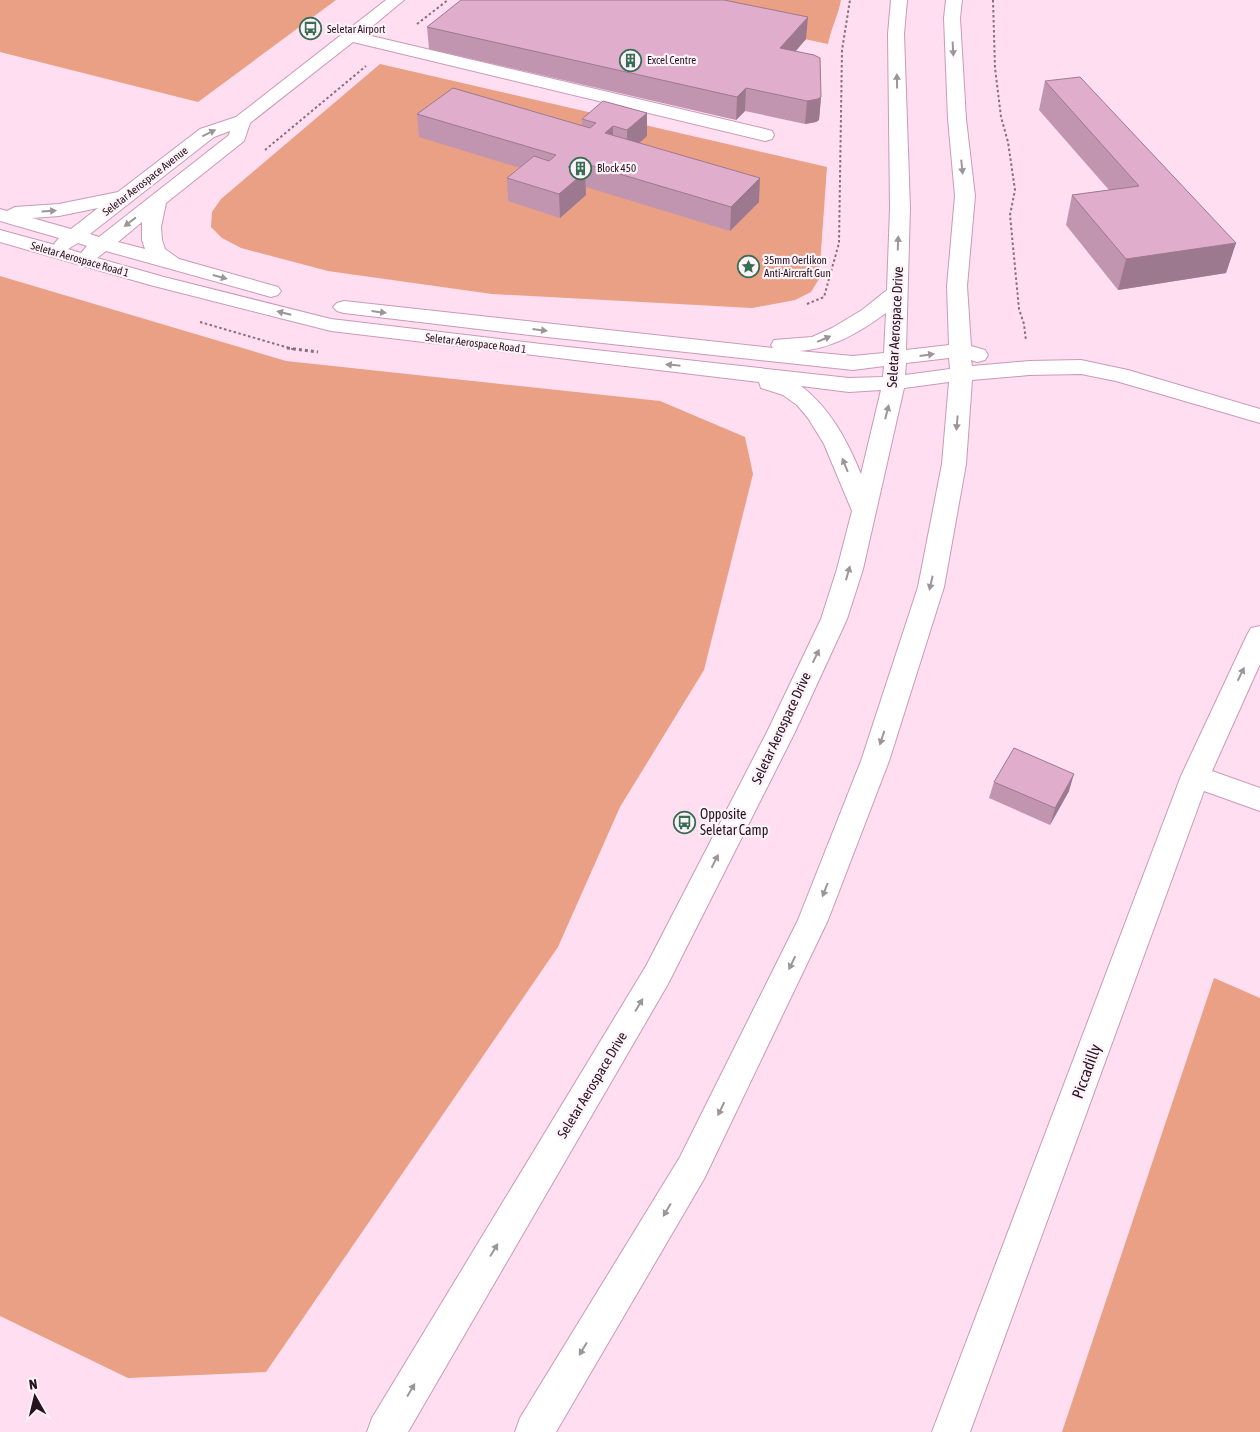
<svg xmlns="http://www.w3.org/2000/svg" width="1260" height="1432" viewBox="0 0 1260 1432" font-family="'Asap Condensed',sans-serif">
	<rect width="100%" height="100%" fill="#fedef0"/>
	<path fill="#eaa084" d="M0,0H336L198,102L0,52Z
		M621,0H841C838,16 831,28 828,44Z
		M380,64L827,167L819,279L811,292L795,300L752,308L492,294L328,271L241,248L222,238L211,227L212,212L221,199Z
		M0,276L286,361L660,401L745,437L753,474L704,670L620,807L558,947L266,1372L128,1378L0,1316Z
		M1214,978L1260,998V1432H1062Z"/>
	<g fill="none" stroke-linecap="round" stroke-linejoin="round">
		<defs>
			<path id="minor" d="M386,0H404L363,34L765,129L772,131L774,135L772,139L765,141L353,42L250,123L244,141L166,203L161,227L162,240L165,249L179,259L278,287L281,291L278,295L271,297L264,295L106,251L97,258L164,277L331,319L541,344L849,378L883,377L884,366L853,370L547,337L344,313L337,311L333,307L337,303L344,301L773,348L771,345L774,340L812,337L832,328L862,310L887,290L890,208L888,34L891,0H907L904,34L910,208L906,350L949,345L947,286L955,196L948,119L944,18L946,0H962L960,18L966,119L975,196L967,286L971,346L985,350L988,355L985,360L977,362L971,360L972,366L1029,361L1081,360L1128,370L1260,409V423L1116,381L1081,374L1029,375L972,380L966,464L944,587L889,761L828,920L704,1179L556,1432H515L520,1418L680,1157L798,920L861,761L918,587L942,464L949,382L904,388L863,569L847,619L795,732L668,984L408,1432H367L372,1418L646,966L767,732L821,619L837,569L852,511L824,444L808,418L797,405L783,395L761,388L759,382L331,331L150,285L0,242V230L55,245L54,244L59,238L0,221V209L7,211L15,207L59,204L118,192L200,129L236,117ZM230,131L229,135L99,237L90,234L214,137ZM98,208L71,229L32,218L59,216ZM142,222V240L145,249L118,242ZM78,243L87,246L81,253L68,249ZM886,313L884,353L853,356L799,351C832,349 860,332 886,313ZM949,358L950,369L905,375L906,363ZM801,386L849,392L881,390L861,474C847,440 830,408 801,386Z
				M1260,626V664L1212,771L1260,788V811L1204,791L970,1432H932L1181,776L1247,635L1251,628Z"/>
		</defs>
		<use href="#minor" stroke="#cb99b7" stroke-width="2"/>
		<path stroke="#886f7d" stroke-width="2" stroke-dasharray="2.5 2.5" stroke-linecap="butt" d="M993,0L995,68L1001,117L1008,142L1015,190L1010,215L1019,309L1024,324L1026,341
			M417,24L448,0
			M265,150L366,66
			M807,304L824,297L839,243L842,50L850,0
			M200,322L296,350"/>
		<path stroke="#886f7d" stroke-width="3" stroke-dasharray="3 3" stroke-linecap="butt" d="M287,348L318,352"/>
		<use href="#minor" fill="#fff" fill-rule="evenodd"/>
	</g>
	<path fill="#c195af" d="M427,27L806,39L796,51L821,97L819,120L816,122L805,124L745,111L736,120L429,49Z
		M1045,81L1236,243L1226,273L1118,290L1066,225L1072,195L1109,190L1039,110Z
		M647,113V136L639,143L759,202L730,231L586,187V195L560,218L508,201L507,178L520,168L419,137L417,114L582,125V119Z
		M994,782L1069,791L1050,825L989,798Z"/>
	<path fill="#9d798f" d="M808,17L806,39L779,70L780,48Z
		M746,88L745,111L736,120L737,97Z
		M821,97L819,120L816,122L805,124L807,101Z
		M647,113V136L627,154V130Z
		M613,126V149L605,133Z
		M576,161L577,179L585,172L586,195L560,218L559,194L568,167Z
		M760,178L759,202L730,231L731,207Z
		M1236,243L1226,273L1118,290L1126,259Z
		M1074,774L1069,791L1050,825L1055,808Z"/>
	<path fill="#e0adcc" stroke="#9d798f" d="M461,0H724L808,17L780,48L814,55L820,58L821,97L818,99L807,101L746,88L737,97L427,27Z
		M1080,77L1236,243L1126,259L1072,195L1139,186L1045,81Z
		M453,88L590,128L596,123L582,119L603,101L647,113L627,130L613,126L605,133L760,178L731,207L576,161L568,167L585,172L559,194L507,178L534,156L549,161L556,155L417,114Z
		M1014,748L1074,774L1055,808L994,782Z"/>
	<defs><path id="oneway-solid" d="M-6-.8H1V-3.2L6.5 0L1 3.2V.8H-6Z" transform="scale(1.25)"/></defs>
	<g fill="#9d959a">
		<use href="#oneway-solid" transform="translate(953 49) rotate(87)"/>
		<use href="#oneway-solid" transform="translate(897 81) rotate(-91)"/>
		<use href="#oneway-solid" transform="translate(209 133) rotate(-26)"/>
		<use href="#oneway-solid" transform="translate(962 167) rotate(84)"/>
		<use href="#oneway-solid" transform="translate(49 211) rotate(-4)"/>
		<use href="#oneway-solid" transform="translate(130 222) rotate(142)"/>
		<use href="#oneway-solid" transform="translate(898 243) rotate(-88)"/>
		<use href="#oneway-solid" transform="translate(220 277) rotate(15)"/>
		<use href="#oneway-solid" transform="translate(379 312) rotate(7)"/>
		<use href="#oneway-solid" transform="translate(284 313) rotate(-166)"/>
		<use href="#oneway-solid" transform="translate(540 330) rotate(7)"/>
		<use href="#oneway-solid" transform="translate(824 339) rotate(-23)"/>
		<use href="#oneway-solid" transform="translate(927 355) rotate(-8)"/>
		<use href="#oneway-solid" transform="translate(673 365) rotate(-174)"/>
		<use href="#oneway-solid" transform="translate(887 412) rotate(-76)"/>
		<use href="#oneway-solid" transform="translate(957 423) rotate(95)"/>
		<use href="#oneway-solid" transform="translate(845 465) rotate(-112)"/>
		<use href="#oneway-solid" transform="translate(848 573) rotate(-74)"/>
		<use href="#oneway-solid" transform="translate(931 583) rotate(103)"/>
		<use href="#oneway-solid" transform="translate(816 656) rotate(-64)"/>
		<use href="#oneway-solid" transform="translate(1241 674) rotate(-64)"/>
		<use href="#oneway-solid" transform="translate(882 738) rotate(108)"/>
		<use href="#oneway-solid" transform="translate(715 861) rotate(-63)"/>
		<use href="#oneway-solid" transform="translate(825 890) rotate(111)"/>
		<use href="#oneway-solid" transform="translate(792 963) rotate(116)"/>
		<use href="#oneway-solid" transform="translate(639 1005) rotate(-59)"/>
		<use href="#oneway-solid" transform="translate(721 1109) rotate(116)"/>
		<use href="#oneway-solid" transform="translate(667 1210) rotate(121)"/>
		<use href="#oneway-solid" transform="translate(494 1250) rotate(-59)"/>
		<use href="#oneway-solid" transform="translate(583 1349) rotate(121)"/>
		<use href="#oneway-solid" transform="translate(411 1390) rotate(-59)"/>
	</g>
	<defs>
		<symbol id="bus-ring" viewBox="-11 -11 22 22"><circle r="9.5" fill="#fdf2f8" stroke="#366d53" stroke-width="1.5"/><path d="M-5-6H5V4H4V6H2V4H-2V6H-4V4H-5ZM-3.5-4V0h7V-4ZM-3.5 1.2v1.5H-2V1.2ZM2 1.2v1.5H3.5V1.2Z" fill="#366d53"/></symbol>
		<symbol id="building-ring" viewBox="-11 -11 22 22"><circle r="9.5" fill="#fdf2f8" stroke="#366d53" stroke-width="1.5"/><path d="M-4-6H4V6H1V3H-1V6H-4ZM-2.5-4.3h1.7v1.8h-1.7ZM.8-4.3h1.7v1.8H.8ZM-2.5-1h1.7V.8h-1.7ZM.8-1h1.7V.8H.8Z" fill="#366d53"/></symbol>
		<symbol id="sight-ring" viewBox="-11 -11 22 22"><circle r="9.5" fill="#fdf2f8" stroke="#366d53" stroke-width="1.5"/><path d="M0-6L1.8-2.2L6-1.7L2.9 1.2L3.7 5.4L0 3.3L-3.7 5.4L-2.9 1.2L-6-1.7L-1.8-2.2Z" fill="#366d53"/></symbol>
	</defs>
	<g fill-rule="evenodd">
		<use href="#bus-ring" x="298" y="16" width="25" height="25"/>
		<use href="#building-ring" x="618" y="48" width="25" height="25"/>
		<use href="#building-ring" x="568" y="156" width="25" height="25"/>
		<use href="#sight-ring" x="736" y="254" width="25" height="25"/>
		<use href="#bus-ring" x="672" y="810" width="25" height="25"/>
	</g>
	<g text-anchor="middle" stroke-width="4.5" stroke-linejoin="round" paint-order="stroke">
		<g font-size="11" fill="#26131f" stroke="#fdf2f8" text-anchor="start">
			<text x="327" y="33">Seletar Airport</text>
			<text x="647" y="64">Excel Centre</text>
			<text x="597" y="172">Block 450</text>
			<text x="764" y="264">35mm Oerlikon<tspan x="764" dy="13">Anti-Aircraft Gun</tspan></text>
		</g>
		<g font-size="11" fill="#26131f" stroke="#fdf2f8">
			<text transform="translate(145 181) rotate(-38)" y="4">Seletar Aerospace Avenue</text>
			<text transform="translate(80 259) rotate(16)" y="4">Seletar Aerospace Road 1</text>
			<text transform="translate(476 343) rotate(7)" y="4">Seletar Aerospace Road 1</text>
		</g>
		<g font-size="14" fill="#26131f" stroke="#fdf2f8">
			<text transform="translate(895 327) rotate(-87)" y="5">Seletar Aerospace Drive</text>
			<text transform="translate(781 728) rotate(-65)" y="5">Seletar Aerospace Drive</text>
			<text transform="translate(592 1085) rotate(-59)" y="5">Seletar Aerospace Drive</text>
		</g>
		<g font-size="14" fill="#26131f" stroke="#fdf2f8" text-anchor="start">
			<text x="700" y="819">Opposite<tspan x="700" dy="16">Seletar Camp</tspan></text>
		</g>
		<g font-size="16" fill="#26131f" stroke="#fdf2f8">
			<text transform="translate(1086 1071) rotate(-70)" y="6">Piccadilly</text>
		</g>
	</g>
	<g transform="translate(35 1397) rotate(352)" stroke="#fdf2f8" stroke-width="4" paint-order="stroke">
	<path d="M0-4L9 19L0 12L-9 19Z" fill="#26131f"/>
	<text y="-8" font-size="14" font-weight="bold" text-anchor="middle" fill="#26131f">N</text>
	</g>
</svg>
